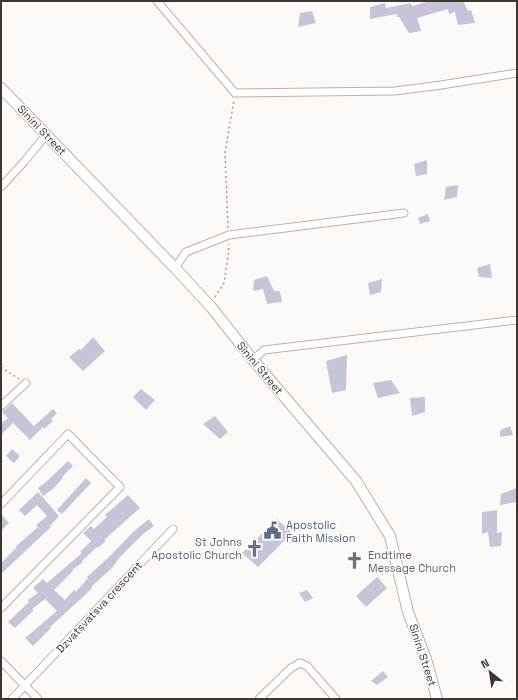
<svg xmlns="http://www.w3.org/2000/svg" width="518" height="700" viewBox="0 0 518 700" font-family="'Space Grotesk',sans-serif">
	<rect width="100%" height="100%" fill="#fdf9f7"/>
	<path fill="#c6c4d6" d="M430,1H463L468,11L471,10L475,23L458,25L455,12L449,14L448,9L417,18L421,31L409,33L399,17H397V14L370,19V7L385,3L386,8L411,3L412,6Z
		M312,11L316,23L298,27L300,13Z
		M427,160V174L416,176L414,164Z
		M458,185L457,197L444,200L446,187Z
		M428,214L430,221L420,224L418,218Z
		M490,264L492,278L479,277L477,268Z
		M267,276L274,291H280L282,302L267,304L263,289L253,291L254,280Z
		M382,279L381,292L370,295L368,283Z
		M93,337L105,351L83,371L69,357L79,349L81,350Z
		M347,355L346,390L332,393L326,361Z
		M391,380L400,393L378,398L373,383Z
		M141,389L155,400L146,410L133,397Z
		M425,397V412L412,416L410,398Z
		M12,403L34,426L53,409L57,413L51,419L53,421L44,429L43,427L30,440L13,423L1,435V424L8,418L2,412Z
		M215,416L228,432L220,439L203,424Z
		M510,426L513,435L500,437V430Z
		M12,449L20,456L14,463L6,456Z
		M68,461L73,466L62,477L63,478L53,489L43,496L38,488L47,481Z
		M86,478L91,483L62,514L57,510Z
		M516,488V502L500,505L501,494Z
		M38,492L59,516L50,526L51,527L1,574V563L17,547L16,546L38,527L36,525L47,516L37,505L25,516L19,510Z
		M128,495L140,508L104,540L106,541L98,548L97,547L82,561L83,562L72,570L73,571L54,590L65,600L74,590L76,592L88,578L87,577L110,556L133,532L149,519L154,526L143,534L120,557L112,568L91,587L92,588L84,596L50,627L51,628L33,646L25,638L57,611L45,599L32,609L34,610L15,628L8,622L29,602L28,600L38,593L33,588L43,579L47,583L82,553L80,552L91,541L83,533L91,526L94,529L107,517L105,515Z
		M497,510V533L502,532L501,546L490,547L488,532L482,534V512Z
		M1,514L9,523L1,531Z
		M277,519L292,533L258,567L242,553Z
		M377,577L387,588L366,607L356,596Z
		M307,590L313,598L305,602L299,593Z
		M383,671L388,677L377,685L371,681Z"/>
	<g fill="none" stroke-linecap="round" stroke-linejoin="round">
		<defs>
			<path id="street" d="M157,1L235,93L395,91L441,85L517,73
				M1,187L24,162L47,134
				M175,268L186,252L229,235L404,213
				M253,360L264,350L517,320
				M1,406L26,383
				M1,504L68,434L120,487L1,608
				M1,661L38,699
				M12,699L173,529
				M259,699L291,668L300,663L307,666L336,699"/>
			<path id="secondary" d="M1,88L175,268L211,307L253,360L356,481L390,536L408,612L426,659L437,699"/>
		</defs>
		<use href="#street" stroke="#c0afa4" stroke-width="9"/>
		<use href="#secondary" stroke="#c0afa4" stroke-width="12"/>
		<path stroke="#a29c99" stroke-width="1.5" stroke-dasharray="2 3" stroke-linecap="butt" d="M228,228L225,153L234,100
			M215,297L224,283L228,257L229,244
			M1,367L19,379"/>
		<use href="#street" stroke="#fff" stroke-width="7"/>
		<use href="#secondary" stroke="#fff" stroke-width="10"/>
	</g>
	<defs>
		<symbol id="civic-bare" viewBox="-9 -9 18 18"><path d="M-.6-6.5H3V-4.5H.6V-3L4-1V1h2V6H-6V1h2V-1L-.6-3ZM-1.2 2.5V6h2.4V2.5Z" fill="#5c6f8a" stroke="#fff" stroke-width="2.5" paint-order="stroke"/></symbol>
		<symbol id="church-bare" viewBox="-9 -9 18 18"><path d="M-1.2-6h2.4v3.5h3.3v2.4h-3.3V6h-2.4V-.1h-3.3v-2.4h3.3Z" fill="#6b7280" stroke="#fff" stroke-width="2.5" paint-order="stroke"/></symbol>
	</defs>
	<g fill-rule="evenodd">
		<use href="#civic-bare" x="260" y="518" width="25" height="25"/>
		<use href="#church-bare" x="242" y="536" width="25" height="25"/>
		<use href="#church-bare" x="342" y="548" width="25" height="25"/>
	</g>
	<g text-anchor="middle" stroke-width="3" stroke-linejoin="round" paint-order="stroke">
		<g font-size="11" fill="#3d3632" stroke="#fff">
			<text transform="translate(42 130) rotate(46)" y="4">Sinini Street</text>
			<text transform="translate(260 368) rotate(50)" y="4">Sinini Street</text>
			<text transform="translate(99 607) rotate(-47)" y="4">Dzvatsvatsva crescent</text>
			<text transform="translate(423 655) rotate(72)" y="4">Sinini Street</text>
		</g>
		<g font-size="11" fill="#4e5e75" stroke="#fff" text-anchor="start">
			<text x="286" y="529">Apostolic<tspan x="286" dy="13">Faith Mission</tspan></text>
		</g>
		<g font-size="11" fill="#5b616d" stroke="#fff" text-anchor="end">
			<text x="242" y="546">St Johns<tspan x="242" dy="13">Apostolic Church</tspan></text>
			<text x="368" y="559" text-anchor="start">Endtime<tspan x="368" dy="13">Message Church</tspan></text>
		</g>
	</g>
	<rect width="518" height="700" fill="none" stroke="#3d3632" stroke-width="4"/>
	<g transform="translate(490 672) rotate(330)" stroke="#ffffff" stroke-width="3" paint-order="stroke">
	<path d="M0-3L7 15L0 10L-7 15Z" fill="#3d3632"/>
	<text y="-6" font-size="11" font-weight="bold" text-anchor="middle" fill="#3d3632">N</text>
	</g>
</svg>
